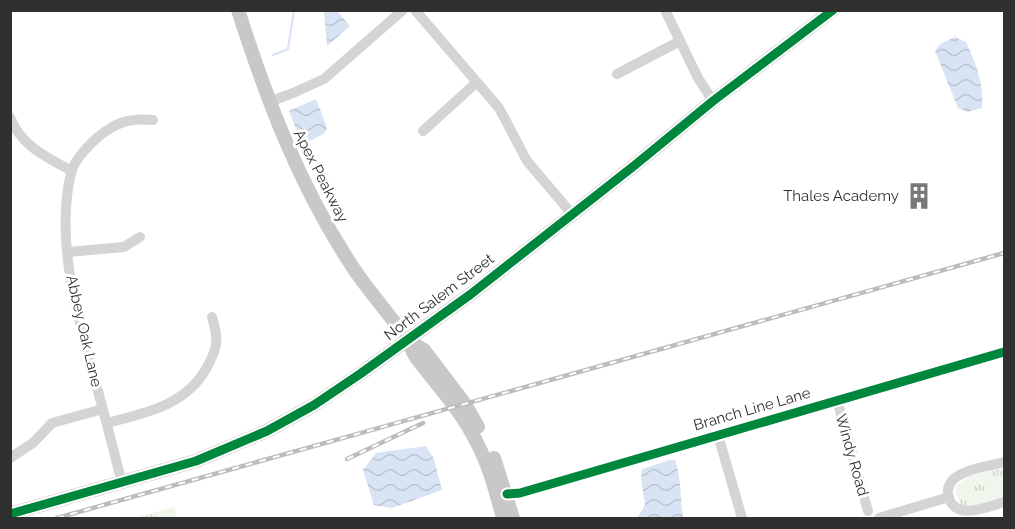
<svg xmlns="http://www.w3.org/2000/svg" width="1015" height="529" viewBox="0 0 1015 529" font-family="Raleway,sans-serif">
	<defs>
		<pattern id="park-tufts" width="24" height="20" patternUnits="userSpaceOnUse" patternTransform="scale(1.5)"><rect width="24" height="20" fill="#f0f6ec"/><path d="M3 7l-1-3M5 7V3M7 7l1-3M15 17l-1-3M17 17v-4M19 17l1-3" fill="none" stroke="#ced3cb"/></pattern>
		<pattern id="water-waves" width="16" height="10" patternUnits="userSpaceOnUse" patternTransform="scale(1.5)"><rect width="16" height="10" fill="#d8e4f4"/><path d="M0 5q4-4 8 0t8 0" fill="none" stroke="#bac4d2"/></pattern>
	</defs>
	<rect width="100%" height="100%" fill="#fff"/>
	<path fill="url(#park-tufts)" d="M1004,467V498L974,507L961,506L956,494L955,486L970,476Z
		M174,507L177,518H134Z"/>
	<path fill="url(#water-waves)" d="M324,11H337L350,26L327,46Z
		M955,37L966,42C976,64 984,83 982,108L968,112L958,108L935,51L940,44Z
		M316,99L327,128L325,133L306,143L301,142L289,111Z
		M426,446L434,459L442,490L392,508L374,505L363,470L376,453Z
		M670,460H675C682,479 680,499 683,518H637L645,505L641,479L642,469Z"/>
	<g fill="none" stroke-linecap="round" stroke-linejoin="round">
		<path stroke="#d8e4f4" stroke-width="2" d="M273,55L288,49L294,10"/>
		<path stroke="#d4d4d4" stroke-width="10" d="M415,10L499,108L527,161L572,214
			M665,10L698,78L713,101
			M617,74L680,41
			M269,102L293,93L324,79L403,10
			M10,117C21,146 46,157 72,171
			M423,131L477,82
			M68,252L124,247L140,237
			M837,400L868,511
			M107,423C144,413 185,406 206,369C218,348 219,340 212,317
			M718,435L742,518
			M10,458L33,443L52,423L103,409
			M1004,462C990,466 968,468 955,478C950,482 947,488 948,495C954,522 987,507 1004,502
			M122,483C113,448 104,412 94,377C77,314 55,239 71,173C74,160 88,146 98,137C116,122 130,118 153,120
			M507,494L520,493L1004,352
			M879,518L949,497"/>
		<path stroke="#c8c8c8" stroke-width="14" d="M238,10C267,100 298,183 350,263C367,290 390,314 407,340C411,346 413,354 418,360C438,386 461,411 476,441C489,465 496,492 503,518
			M407,340L424,350L465,404L478,427
			M494,458L513,518
			M10,514L196,461L267,431L314,405L360,374L471,294L635,165L713,101L833,10"/>
		<defs>
			<path id="rail" d="M347,459L423,423
				M57,518L1004,253"/>
		</defs>
		<use href="#rail" stroke="#bcbcbc" stroke-width="4.5"/>
		<use href="#rail" stroke="#fff" stroke-width="2" stroke-dasharray="7" stroke-linecap="butt"/>
		<defs>
			<path id="cycleway" d="M507,494L520,493L1004,352
				M10,514L196,461L267,431L314,405L360,374L471,294L635,165L713,101L833,10"/>
		</defs>
		<use href="#cycleway" stroke="#fff" stroke-width="13"/>
		<use href="#cycleway" stroke="#00873e" stroke-width="9"/>
	</g>
	<defs>
		<symbol id="building-bare" viewBox="-9 -9 18 18"><path d="M-4-6H4V6H1V3H-1V6H-4ZM-2.5-4.3h1.7v1.8h-1.7ZM.8-4.3h1.7v1.8H.8ZM-2.5-1h1.7V.8h-1.7ZM.8-1h1.7V.8H.8Z" fill="#787878" stroke="#fff" stroke-width="2.5" paint-order="stroke"/></symbol>
	</defs>
	<g fill-rule="evenodd">
		<use href="#building-bare" x="900" y="177" width="38" height="38"/>
	</g>
	<g text-anchor="middle" stroke-width="6" stroke-linejoin="round" paint-order="stroke">
		<g font-size="15" fill="#303030" stroke="#fff">
			<text transform="translate(321 176) rotate(63)" y="5">Apex Peakway</text>
			<text transform="translate(439 297) rotate(-37)" y="5">North Salem Street</text>
			<text transform="translate(84 331) rotate(77)" y="5">Abbey Oak Lane</text>
			<text transform="translate(752 409) rotate(-16)" y="5">Branch Line Lane</text>
			<text transform="translate(852 455) rotate(74)" y="5">Windy Road</text>
		</g>
		<g font-size="15" fill="#303030" stroke="#fff" text-anchor="end">
			<text x="899" y="201">Thales Academy</text>
		</g>
	</g>
	<rect width="1015" height="529" fill="none" stroke="#303030" stroke-width="24"/>
</svg>
